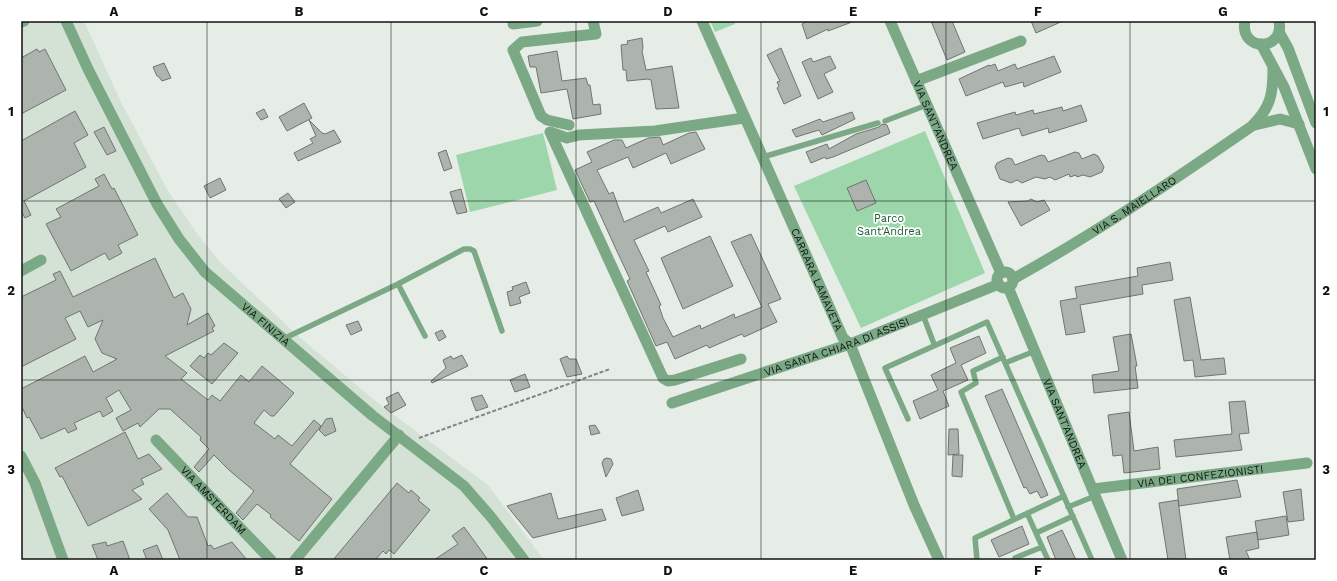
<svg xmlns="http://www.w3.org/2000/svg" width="1337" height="581" viewBox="0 0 1337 581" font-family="'Work Sans',sans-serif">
	<rect width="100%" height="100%" fill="#e5ede6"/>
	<path fill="#d4e2d6" d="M27,21H84L121,102L168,191L198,235L220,262L297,335L378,403L488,485L544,560H21V24Z"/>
	<path fill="#9cd6aa" d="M710,21H734L735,24L715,32Z
		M925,131L985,273L861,328L794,186Z
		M543,133L557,190L470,212L456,155Z"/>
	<path fill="#acb4ad" stroke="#6f7670" d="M807,21H852V22L828,31V29L807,39L802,24Z
		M931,21H952L965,52L947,60Z
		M1031,21H1063L1036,33Z
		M642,38L643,48L642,51L646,70L672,66L679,108L656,109L651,80L648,79L627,81L626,70H623L621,45L628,44L627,41Z
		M781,48L801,96L784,104L777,88L779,86L777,82L780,81L767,55Z
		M37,49L39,52L45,49L66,90L21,114V58Z
		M557,51L562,81L586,78L588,85H590L593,105L600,104L601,114L573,119L567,89L541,93L536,67H530L528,56Z
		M830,56L836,68L824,74L833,92L818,99L802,62L811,58L813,62Z
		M1054,56L1061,72L1024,87L1023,82L1005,87L1003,82L966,96L959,79L989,65L990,66L995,64L998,71L1015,64L1017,69Z
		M164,63L171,78L162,81L158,76H157L153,67Z
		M304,103L312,118L287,131L279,117Z
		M1081,105L1087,121L1049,133L1048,128L1022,136L1019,128L983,139L977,123L1015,112L1016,115L1033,110L1034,114L1062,107L1063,111Z
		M264,109L268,117L261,120L256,113Z
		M75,111L88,135L74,143L86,167L24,201L31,215L25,218L21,211V141Z
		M852,112L855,119L822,135L819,130L796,137L792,130L820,119L823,122Z
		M309,120L322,133L325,134L334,130L341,142L298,161L294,153L313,143L310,139L316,136Z
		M882,124L887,125L890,133L888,134L833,157L826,159L825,157L823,158L811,163L806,152L827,144L829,149L856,134L879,127Z
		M104,127L116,151L107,155L94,132Z
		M696,132L705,149L671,164L666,153L633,168L628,157L597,170L609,194L613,192L624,222L658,207L661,213L693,199L702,217L668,232L665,226L634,240L649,271L646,272L661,305L659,306L663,318L673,337L700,325L701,329L734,314L735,318L762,307L731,242L751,234L781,299L768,304L777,322L744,337L742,334L709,348L707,345L675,359L667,342L656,346L627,281L630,279L615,247L594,201L590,202L575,170L592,162L587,152L614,140H622L626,148L648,138L660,137L663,145L689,133Z
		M446,150L452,168L444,171L438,153Z
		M1075,152L1079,153L1082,159L1094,154L1098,156L1104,167L1102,172L1090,177L1083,175L1077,177L1076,175L1070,177L1069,174L1055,180L1050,177L1045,179L1036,177L1022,183L1017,180L1011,183L1000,179L995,167L997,163L1008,158L1012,159L1015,165L1041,155L1045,156L1048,162Z
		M104,174L112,189L114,188L138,235L118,245L122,253L109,260L105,253L71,271L46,224L61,217L56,209L99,186L95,179Z
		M220,178L226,190L210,198L204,186Z
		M866,180L876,203L857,211L847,188Z
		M461,189L467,212L457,214L450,192Z
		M288,193L295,202L286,208L279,199Z
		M1031,199L1037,202L1044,200L1050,210L1021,226L1008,202L1028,201Z
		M710,236L733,286L683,309L661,258Z
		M155,258L174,298L183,293L191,309L187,325L208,313L215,326L212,328L214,331L165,356L187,373L181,379L208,400L212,395L220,401L241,375L249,382L262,366L294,393L274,416H271L264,410L254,423L275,439L278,435L292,446L314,420L321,426L290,464L332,499L299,541L270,517L271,515L257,504L243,520L236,513L254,491L229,470L214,455L199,472L194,467L209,449L200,440L201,437L170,409H159L140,427L138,423L123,431L116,418L131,410L119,390L106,398L113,411L103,417L100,411L74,423L77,429L68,433L65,428L41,439L29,417L27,418L21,405V389L85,356L93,372L117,359L102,353L95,339L103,320L88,327L80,311L65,318L76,339L21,367V297L56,280L53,274L60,271L73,297Z
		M1170,262L1173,280L1142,285L1143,294L1080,305L1085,332L1066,335L1060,301L1077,298L1075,287L1138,276L1137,268Z
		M526,282L530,293L519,297L521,303L510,306L507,292L513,290L512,287Z
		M1190,297L1201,360L1224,358L1226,374L1195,377L1193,360L1184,361L1174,300Z
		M358,321L362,330L351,335L346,325Z
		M442,330L446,337L439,341L435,333Z
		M1131,334L1137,366H1135L1138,388L1094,393L1092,375L1119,371L1113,337Z
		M979,336L986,353L961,365L968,380L943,391L949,406L920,419L913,401L938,390L931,375L956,363L950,348Z
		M224,343L238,353L212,384L190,366L200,355L204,358L208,353L211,355Z
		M462,355L468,366L432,383L431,381L446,368L443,360L451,356L453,359Z
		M567,356L569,359H576L582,374L567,377L560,359Z
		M525,374L530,387L515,392L510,380Z
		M1002,389L1048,495L1041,498L1037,491L1030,494L1026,487L1024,488L985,396Z
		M398,392L406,405L391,413L384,407L389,404L386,398Z
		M482,395L488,407L476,411L471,398Z
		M1245,401L1249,433L1239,434L1242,450L1176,457L1174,440L1232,434L1229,402Z
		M1129,412L1134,451L1158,447L1160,469L1124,473L1122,455L1113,456L1108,415Z
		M332,418L336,431L325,436L319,430L326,419Z
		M595,425L600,433L591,435L589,426Z
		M949,429H958L959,454L948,455Z
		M125,432L138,459L149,454L162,469L141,479L144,484L132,490L142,499L88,526L62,476L60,477L55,468Z
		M953,455H963L962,477L952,476Z
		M607,458L611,459L613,464L606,477L602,463L604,459Z
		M1237,480L1241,497L1179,506L1177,489Z
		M397,483L409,493L411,490L420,498L418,500L430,510L394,554L389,550L386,554L383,551L375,560H333Z
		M1301,489L1304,520L1288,522L1283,492Z
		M638,490L644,510L622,516L616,498Z
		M167,493L188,517H197L208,546L211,545L214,549L232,542L247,560H180L168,530L149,509Z
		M551,493L558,519L602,509L606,520L533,538L507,506Z
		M1178,500L1186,560H1168L1159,503Z
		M1286,516L1289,535L1258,540L1255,521Z
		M1022,526L1029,544L999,557L991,540Z
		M464,527L488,560H434L458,544L452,536Z
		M1062,530L1071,549L1076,560H1056L1047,537Z
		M1257,532L1259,548L1246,551L1250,560H1230L1226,537Z
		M123,541L130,560H98L92,545L106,542L107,546Z
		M157,545L163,560H147L143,550Z"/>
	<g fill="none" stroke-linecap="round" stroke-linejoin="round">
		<path stroke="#808581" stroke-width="2" stroke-dasharray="4 2" stroke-linecap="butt" d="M419,438L610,369"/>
		<path stroke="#7ba986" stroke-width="5.5" d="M885,121L927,105
			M763,157L878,123
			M398,284L425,336
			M923,315L934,344
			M283,339L398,284L464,249H470L474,251L502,331
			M1003,357L973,371L976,383L961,392L1014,519
			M1005,363L1035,351
			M908,419L885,368L987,322L1092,560
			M1068,507L1095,496
			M1027,513L1048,560
			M1036,533L1073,516
			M977,560L975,538L1064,496
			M1016,560L1015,558L1042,547"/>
		<g stroke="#7ba986" stroke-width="11">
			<path id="s1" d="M66,21L88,69L157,204L179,239L205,272L373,416L464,486L491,517L524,560"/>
			<path id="s2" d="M702,21L843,338L850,344L914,505L939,560"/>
			<path d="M1245,21C1239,52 1285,52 1279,21"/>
			<path d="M21,22L24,21"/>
			<path d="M513,24L537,21"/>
			<path d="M1279,32L1288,48L1316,123"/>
			<path d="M1261,44L1284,87L1316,169"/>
			<path d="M916,81L1021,41"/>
			<path d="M569,125L547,120L541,116L513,50L522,42L596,34L593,21"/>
			<path d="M1255,125L1280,119L1299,124"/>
			<path d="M21,271L41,260"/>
			<path id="s3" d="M1013,279C1096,233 1174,180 1252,126C1271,107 1273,94 1273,69"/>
			<path d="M741,359L675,380L668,381L663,378L550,132L567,138L579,135L655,131L744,118"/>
			<path id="s4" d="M672,403L850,344L999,284"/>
			<path id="s5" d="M156,440L271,560"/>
			<path d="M21,456L35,483L63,560"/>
			<path id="s6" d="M1093,489L1307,463"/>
			<path d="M295,560L399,435"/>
		</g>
		<g stroke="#7ba986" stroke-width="11">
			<path id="s7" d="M890,21L1001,273"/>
			<circle cx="1005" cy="280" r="8"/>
			<path id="s8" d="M1008,287L1122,560"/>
		</g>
	</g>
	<path fill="none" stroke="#101210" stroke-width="1" stroke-opacity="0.55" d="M207,21V560M391,21V560M576,21V560M761,21V560M946,21V560M1130,21V560M21,201H1316M21,380H1316"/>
	<g text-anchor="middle" stroke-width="3.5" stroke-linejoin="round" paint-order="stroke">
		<g font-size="11" fill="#101210" stroke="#fff">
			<text dy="4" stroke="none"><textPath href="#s7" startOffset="114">VIA SANT'ANDREA</textPath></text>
			<text dy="4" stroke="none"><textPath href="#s3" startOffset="142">VIA S. MAIELLARO</textPath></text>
			<text dy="4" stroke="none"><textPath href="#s2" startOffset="283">CARRARA LAMAVETA</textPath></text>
			<text dy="4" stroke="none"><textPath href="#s1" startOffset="368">VIA FINIZIA</textPath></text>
			<text dy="4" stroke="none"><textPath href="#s4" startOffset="174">VIA SANTA CHIARA DI ASSISI</textPath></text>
			<text dy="4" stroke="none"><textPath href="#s8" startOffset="148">VIA SANT'ANDREA</textPath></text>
			<text dy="4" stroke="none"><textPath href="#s6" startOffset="108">VIA DEI CONFEZIONISTI</textPath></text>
			<text dy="4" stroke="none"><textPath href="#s5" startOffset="83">VIA AMSTERDAM</textPath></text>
		</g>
		<g font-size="11" fill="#165f31" stroke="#fff">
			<text x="889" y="222">Parco<tspan x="889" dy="13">Sant'Andrea</tspan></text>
		</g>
	</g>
	<rect width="1337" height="581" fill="none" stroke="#ffffff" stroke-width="44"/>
	<rect x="22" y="22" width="1293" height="537" fill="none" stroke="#101210" stroke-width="1.5"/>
	<g font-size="13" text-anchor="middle" font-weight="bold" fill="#101210">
		<text x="114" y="16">A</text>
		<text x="299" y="16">B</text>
		<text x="484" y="16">C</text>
		<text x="668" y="16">D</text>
		<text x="853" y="16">E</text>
		<text x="1038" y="16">F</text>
		<text x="1223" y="16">G</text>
		<text x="11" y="116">1</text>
		<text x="1326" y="116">1</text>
		<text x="11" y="295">2</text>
		<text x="1326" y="295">2</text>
		<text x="11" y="474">3</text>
		<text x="1326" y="474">3</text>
		<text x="114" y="575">A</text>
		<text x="299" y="575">B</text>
		<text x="484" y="575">C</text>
		<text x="668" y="575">D</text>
		<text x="853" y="575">E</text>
		<text x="1038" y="575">F</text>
		<text x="1223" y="575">G</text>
	</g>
</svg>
